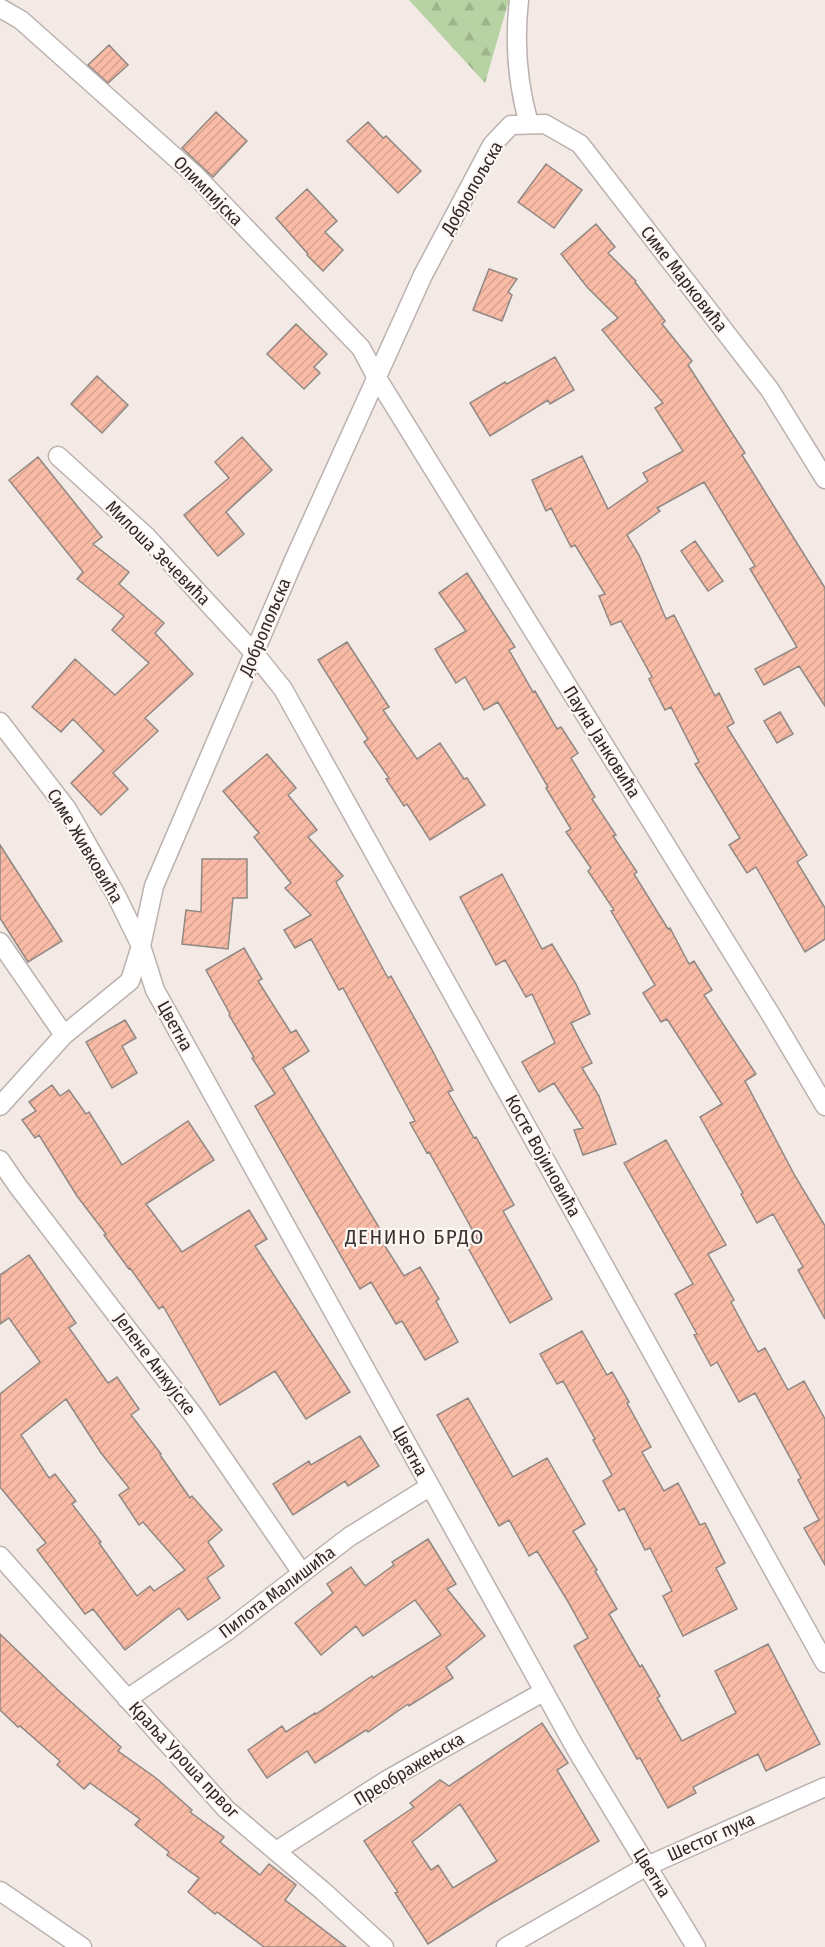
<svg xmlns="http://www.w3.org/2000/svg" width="825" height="1947" viewBox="0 0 825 1947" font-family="'Fira Sans Condensed',sans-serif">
	<defs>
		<pattern id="forest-firs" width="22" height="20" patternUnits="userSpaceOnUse" patternTransform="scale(1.5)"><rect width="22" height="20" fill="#b7d3a3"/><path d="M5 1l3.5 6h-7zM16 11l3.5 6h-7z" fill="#9eb58c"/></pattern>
		<pattern id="building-hatch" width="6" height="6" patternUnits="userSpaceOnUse" patternTransform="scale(1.5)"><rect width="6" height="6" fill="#f9bba5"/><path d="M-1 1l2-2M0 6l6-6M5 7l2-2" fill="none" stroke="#d6a18e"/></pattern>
	</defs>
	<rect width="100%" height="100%" fill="#f3e9e5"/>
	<path fill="url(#forest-firs)" d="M409,0H509L485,83Z"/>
	<path fill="url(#building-hatch)" stroke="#918884" stroke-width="1.5" fill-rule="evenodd" d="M109,45L128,65L108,83L88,65Z
		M216,112L247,141L213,177L182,148Z
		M368,122L383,138L386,136L421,171L398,193L347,141Z
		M546,164L582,190L554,228L518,202Z
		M307,189L337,221L325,232L343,250L323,271L307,255L308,254L276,218Z
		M596,224L615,247L608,253L636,281L635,282L665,321L662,324L692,361L688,365L745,453L742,455L825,588V706L799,666L764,685L755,669L797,647L750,569L755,566L704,482L657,508L660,511L627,535L639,555L666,619L674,615L715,696L719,693L734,723L727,727L807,855L797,862L825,908V939L805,952L756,867L747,873L729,845L740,838L695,764L699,762L671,707L665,710L649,679L652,677L621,621L611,625L599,596L605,594L575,545L571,547L551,508L546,511L532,480L582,456L608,509L648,481L643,473L683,451L655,408L663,403L602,330L618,318L587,287L561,254Z
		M489,269L517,279L508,292L512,295L502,321L473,310Z
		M296,324L327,354L314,367L320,373L304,389L267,354Z
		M555,357L574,390L550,404L548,400L490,436L470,403L505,382L507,384Z
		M97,376L128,405L102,433L71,404Z
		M242,437L272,470L226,512L244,534L218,556L184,515L229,478L215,462Z
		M38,457L102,537L93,544L129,572L119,584L164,623L155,633L193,674L145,718L158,731L113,773L128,789L101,815L71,783L104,751L73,719L61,732L32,707L75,659L115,695L149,663L112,630L124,616L77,579L83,572L9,480Z
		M695,541L723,581L708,591L681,551Z
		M467,573L515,647L509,650L533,692L535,691L557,729L561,727L578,753L571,758L595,797L592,799L616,835L613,836L637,872L634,874L668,929L670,928L689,964L694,961L712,990L704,995L756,1074L745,1081L795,1176L825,1226V1319L798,1270L803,1267L773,1214L757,1223L741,1194L743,1193L700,1117L722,1104L667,1019L661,1022L643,993L655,985L611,911L614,910L588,871L591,868L566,832L571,829L546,788L548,787L498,702L484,710L465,677L456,683L435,649L466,631L439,593Z
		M347,642L389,707L383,710L417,759L440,743L464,779L467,778L485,805L430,840L407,804L404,806L386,779L389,778L364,742L368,739L318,660Z
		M780,712L793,734L777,743L764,721Z
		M267,754L296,788L288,795L317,830L308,837L343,876L336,882L388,978L391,976L431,1048L453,1090L448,1092L474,1138L476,1137L514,1205L503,1211L552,1299L510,1323L467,1246L478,1240L429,1152L427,1153L410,1123L415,1121L343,988L339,990L311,939L295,948L284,930L311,915L285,888L291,883L254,837L259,833L223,791Z
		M0,845L62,941L28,962L0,918Z
		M202,859H247V898H233L228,949L182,944L186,910L201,912Z
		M502,874L542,949L552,944L576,984L590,1014L571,1023L592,1063L582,1068L599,1096L616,1144L583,1155L574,1130L583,1128L554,1083L539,1092L522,1062L555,1043L532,994L526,997L505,960L496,965L460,897Z
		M244,948L262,979L258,981L291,1033L296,1030L309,1051L283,1068L380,1229L376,1232L404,1276L420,1267L439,1299L436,1301L458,1342L425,1360L402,1321L396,1324L371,1282L360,1289L255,1106L275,1094L252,1058L254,1057L229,1015L230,1014L206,970Z
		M125,1020L136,1038L122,1046L137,1073L112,1088L86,1042Z
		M52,1085L60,1096L69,1090L86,1114L89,1112L122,1165L188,1121L214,1160L146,1204L182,1252L249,1210L267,1239L255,1246L350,1392L306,1419L275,1371L220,1405L163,1306L159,1309L130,1268L129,1269L104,1235L106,1234L77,1196L39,1135L35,1138L22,1120L36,1111L29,1102Z
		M666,1140L726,1245L708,1254L734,1300L731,1302L758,1352L765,1348L788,1390L804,1381L825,1419V1565L804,1528L819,1520L798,1480L801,1478L755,1393L739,1402L717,1362L711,1366L694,1335L697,1334L675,1294L693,1284L624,1163Z
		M29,1255L76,1323L69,1328L108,1383L117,1377L139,1409L131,1415L161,1454L160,1455L190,1498L192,1496L222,1530L208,1542L224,1566L207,1578L220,1598L188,1620L179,1608L125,1650L93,1609L85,1614L37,1550L46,1543L0,1487V1394L40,1362L9,1318L0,1324V1275ZM66,1399L101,1453L129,1488L119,1495L139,1525L143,1522L185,1570L154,1591L150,1586L137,1596L99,1543L101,1542L72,1504L76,1501L55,1474L49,1478L21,1435Z
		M582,1331L607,1375L612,1372L629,1402L627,1403L651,1447L642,1452L664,1491L678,1483L700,1525L705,1523L725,1563L716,1568L737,1609L683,1636L663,1596L672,1591L650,1548L645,1550L624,1508L619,1511L603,1481L612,1475L593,1440L595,1439L563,1381L557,1384L540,1354Z
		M468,1398L513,1477L547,1458L585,1524L573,1531L597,1570L595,1571L617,1609L609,1614L640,1667L642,1665L660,1696L657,1698L682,1741L736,1713L715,1671L768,1644L820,1744L766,1771L758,1754L693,1787L696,1793L668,1808L640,1758L637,1759L574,1646L588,1638L567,1600L537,1551L529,1556L509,1520L499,1526L437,1415Z
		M360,1436L379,1466L348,1486L345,1481L293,1515L273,1484L309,1461L311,1465Z
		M428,1539L456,1584L447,1589L485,1636L446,1667L453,1678L409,1706L408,1704L368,1732L366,1730L315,1763L307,1751L267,1778L248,1750L282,1726L286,1732L315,1713L316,1714L372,1676L373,1678L441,1635L415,1600L363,1636L356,1626L321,1655L295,1623L333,1593L327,1584L351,1567L365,1586L394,1565L392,1562Z
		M0,1634L59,1691L121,1747L118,1751L156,1778L192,1810L190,1812L224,1837L220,1842L260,1875L269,1864L296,1885L285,1900L346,1947H264L217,1912L215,1914L188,1892L199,1878L167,1855L169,1852L135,1825L140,1819L90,1783L84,1789L57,1765L60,1761L20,1726L18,1727L0,1710Z
		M542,1723L568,1763L557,1770L599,1841L486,1907L428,1944L395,1893L398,1892L364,1841L414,1807L410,1803L440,1780L449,1786ZM460,1804L497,1861L453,1888L438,1865L431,1870L412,1842Z"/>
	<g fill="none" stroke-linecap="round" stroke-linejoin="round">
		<defs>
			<path id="street" d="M519,0C514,43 517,82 529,124
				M0,8L21,20L196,176L361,348L377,378L771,1015L825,1106
				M58,456L147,537L254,653L283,689L825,1663
				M0,722L67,809L116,895L141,946L155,990L576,1749L696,1947
				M0,942L64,1035
				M0,1106L64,1035L130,981L141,946L154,886L294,560L423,275L492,145L511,125L545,124L580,144L770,390L825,479
				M0,1160L17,1185L194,1416L302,1573
				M0,1556L226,1809L323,1891L384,1947
				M127,1699L227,1631L349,1537L429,1487
				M276,1851L387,1780L543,1692
				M0,1891L82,1947
				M506,1947L647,1866L825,1787"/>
		</defs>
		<use href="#street" stroke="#bbb1ae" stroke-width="21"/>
		<use href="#street" stroke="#fff" stroke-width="18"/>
	</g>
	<g text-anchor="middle" stroke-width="4.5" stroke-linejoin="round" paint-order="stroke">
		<g font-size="18" fill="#2f2b2a" stroke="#fff7f4">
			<text transform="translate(472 188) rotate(-60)" y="6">Добропољска</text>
			<text transform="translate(208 191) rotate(45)" y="6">Олимпијска</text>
			<text transform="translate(684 279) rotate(52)" y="6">Симе Марковића</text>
			<text transform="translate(158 553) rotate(45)" y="6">Милоша Зечевића</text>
			<text transform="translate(265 627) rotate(-67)" y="6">Добропољска</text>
			<text transform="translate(602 742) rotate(58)" y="6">Пауна Јанковића</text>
			<text transform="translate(85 846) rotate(59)" y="6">Симе Живковића</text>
			<text transform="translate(175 1026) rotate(61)" y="6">Цветна</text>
			<text transform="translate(543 1156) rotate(61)" y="6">Косте Војиновића</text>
			<text transform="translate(155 1364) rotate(53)" y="6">Јелене Анжујске</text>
			<text transform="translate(410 1451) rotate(61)" y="6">Цветна</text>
			<text transform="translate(277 1592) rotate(-37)" y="6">Пилота Малишића</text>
			<text transform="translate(184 1760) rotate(47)" y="6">Краља Уроша првог</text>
			<text transform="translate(409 1769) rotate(-31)" y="6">Преображењска</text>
			<text transform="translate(711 1837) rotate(-24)" y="6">Шестог пука</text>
			<text transform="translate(652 1873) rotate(58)" y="6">Цветна</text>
		</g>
		<g font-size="21" letter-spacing="1.5" fill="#3d3532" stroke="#fff7f4">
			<text x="415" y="1244">ДЕНИНО БРДО</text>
		</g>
	</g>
</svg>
